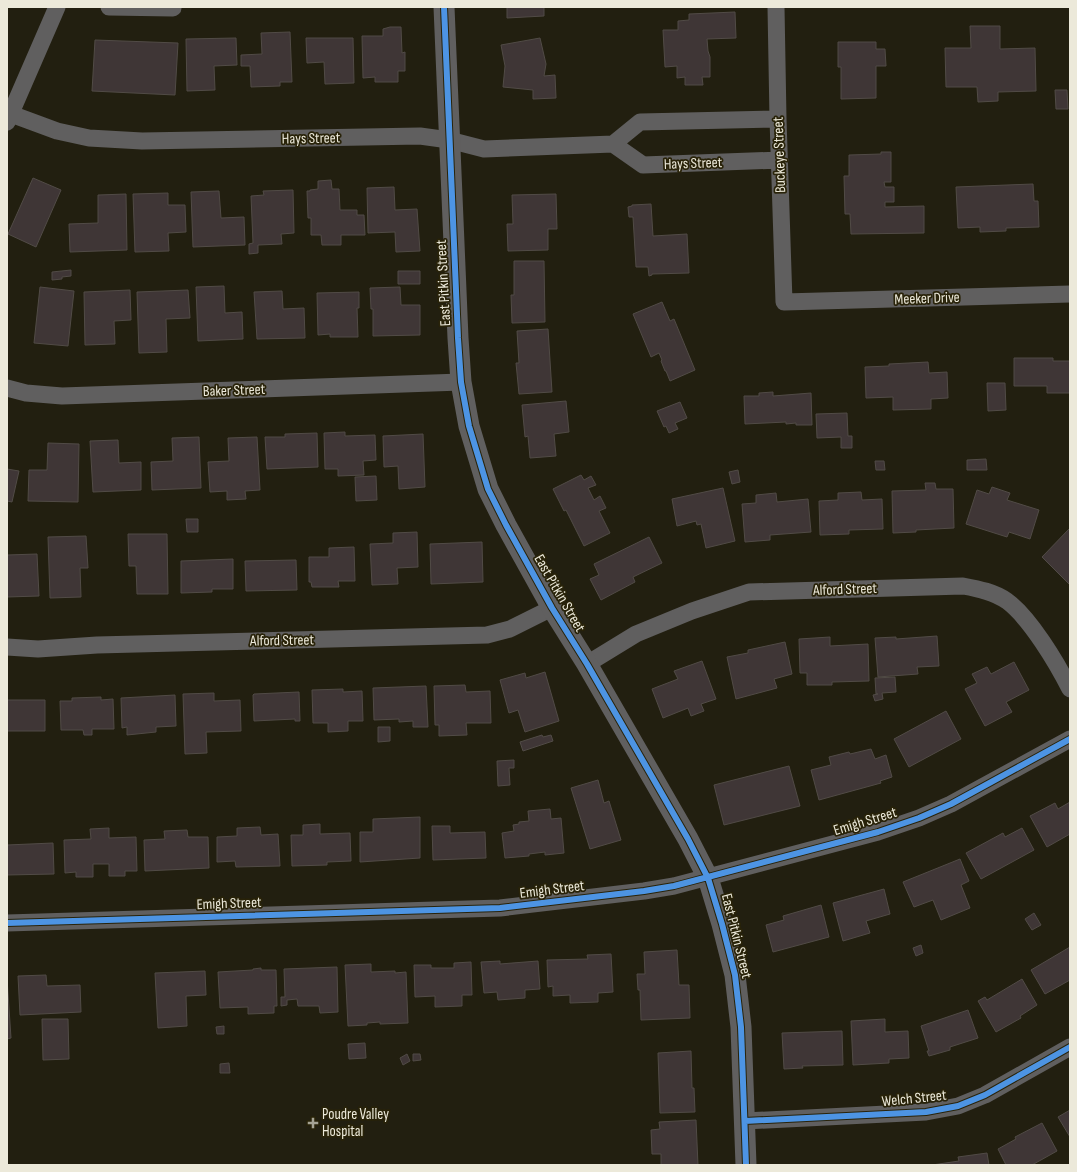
<svg xmlns="http://www.w3.org/2000/svg" width="1077" height="1172" viewBox="0 0 1077 1172" font-family="'Sofia Sans Condensed',sans-serif">
	<rect width="100%" height="100%" fill="#221f10"/>
	<path fill="#3f3636" stroke="#514b46" d="M507,7H544V16L507,18Z
		M735,12L736,38L707,39L708,51L710,57V77H702L703,85H685V77L677,78V66L665,67L663,30H678V21L689,20V14Z
		M970,26H1000V49L1035,48L1036,91L998,92V101L978,102L977,87H946L945,48H971Z
		M390,27H401L402,53L405,52V71H398V82H375V77L363,78L362,36H383V29Z
		M290,32L292,82H280V86L251,87L250,66H241V55L262,54L261,33Z
		M236,38L237,65L214,66L215,90L187,91L186,39Z
		M306,38H353L354,83L325,84L324,62L307,63Z
		M540,38L546,64L544,76L555,75L556,98L533,99V90L503,87L505,66L501,45Z
		M95,40L178,43L175,95L92,91Z
		M838,42H876V49H885L886,66H876V98L841,99V67H838Z
		M1055,90H1067L1068,109H1056Z
		M881,152H891V182H884L885,187H894V202H885V207L924,206V233L851,234L850,214H845L844,176H849V155L881,154Z
		M33,178L61,190L36,247L8,234Z
		M331,180L332,189H339L340,210H357V215H364L365,235H341V245H322L321,235H311V218H308L307,191H310V190L318,189V181Z
		M1033,184L1034,201H1038L1039,227L1006,228V231L980,232V227L958,228L956,187Z
		M394,187L395,210L417,209L420,251L396,252L395,232L368,233L367,188Z
		M293,190L294,233L281,234L282,244L258,245V253L249,254V244L253,243L251,196L264,195L263,191Z
		M219,191L221,218L244,217L245,245L193,247L191,192Z
		M168,193V205H185L186,232L168,233L169,251L135,252L133,194Z
		M126,194L127,250L70,252L69,224L98,223V195Z
		M556,194L557,229H548V250L508,251L507,224H513L512,195Z
		M651,204L653,236L687,234L689,273L652,274V275L649,276L648,267H636L633,217H629L628,207L632,206V205Z
		M514,261H544L545,322L512,323L511,295H514Z
		M71,270V276L62,277V279L52,280V272Z
		M398,271H420V284H398Z
		M224,286L225,313L242,312L243,339L198,341L196,287Z
		M40,287L74,291L68,346L34,343Z
		M400,287L401,305H420V335L373,336V309H371L370,288Z
		M130,290L131,320L114,321L115,344L85,345L84,292Z
		M188,290L190,318L166,319L167,352L139,353L137,292Z
		M282,291L283,309L304,308L305,338L257,339L254,292Z
		M359,292V308H357L358,337H330V334L318,335L317,293Z
		M662,302L670,321L674,319L695,370L670,381L666,371H665L661,361L662,360L659,353L651,357L633,314Z
		M548,329L552,392L519,394L516,363H519L517,331Z
		M1014,358H1053V361H1070V393H1047V386H1014Z
		M928,362L929,373L947,372L948,398L931,399V409L893,410V397L866,398L865,367L889,366V364Z
		M987,383H1005L1006,410L988,411Z
		M773,392V396L811,393L812,425H796V423L786,424V422L745,424L744,396H759V393Z
		M566,401L569,432L554,434L556,456L530,458L528,436L525,437L522,405Z
		M680,402L687,418L675,423L678,429L669,433L666,426L664,427L657,411Z
		M847,413L848,436H852V448H841V437L817,438L816,414Z
		M345,432V436L375,435L376,460L363,461L364,475L338,476V469H325L324,433Z
		M317,433L318,467L267,469L265,437H285V434Z
		M423,434L425,487L399,489L398,466L384,467L383,436Z
		M199,437L201,488L152,490L151,462L173,461L172,438Z
		M257,437L260,490L245,491L246,499L227,500V491L210,492L208,462L229,461L228,438Z
		M118,440L119,463L141,462V490L93,492L90,441Z
		M48,443L79,444L78,502L28,501L29,470H47Z
		M986,459L987,470H967V460Z
		M875,461H884L885,470H876Z
		M7,469L19,471L12,502L7,501Z
		M738,470L740,482L732,484L729,472Z
		M581,475L584,480L591,476L596,485L588,488L594,500L600,496L606,508L599,511L610,533L584,546L566,510L564,511L553,489Z
		M376,476L377,500L356,501L355,477Z
		M925,483H935L936,489H953L954,528L916,530V532L893,533L892,491L926,490Z
		M992,487L1010,493L1007,500L1039,510L1030,539L1009,532L1007,537L966,524L977,490L989,494Z
		M723,488L735,541L706,548L701,524L697,525L696,521L677,526L672,499Z
		M861,492L862,500L882,499L883,529L849,530V534L820,535L819,501L838,500V493Z
		M776,493L777,502L808,499L811,532L770,535V540L745,542L742,504L756,503V495Z
		M186,519H198V532H187Z
		M1070,528V585L1042,557Z
		M417,532L418,567L397,568L398,584L372,585L370,544L393,543V533Z
		M128,534H167L168,594H137L136,566H129Z
		M86,536L88,568H80L81,597L50,598L48,537Z
		M649,537L662,563L633,577L635,582L601,600L590,579L599,575L594,564Z
		M482,542L483,582L431,584L430,544Z
		M354,547L355,581H338L339,587H312L311,582H309V557H329V548Z
		M37,554L39,596L7,597V555Z
		M233,559V589H212V592L181,593V561Z
		M296,560L297,590L246,591L245,561Z
		M937,636L939,666L917,667L918,674L878,677L875,638L896,637V639Z
		M830,637V646L868,644L869,681L832,682V685H807V673H800L799,639Z
		M785,642L792,674L774,679L777,688L736,699L727,657L748,653V650Z
		M702,661L716,699L701,704L704,711L691,716L688,708L663,718L652,689L678,679L674,671Z
		M1014,662L1029,690L1006,702L1012,712L985,726L965,689L977,683L972,674L987,667L991,674Z
		M545,672L559,721L525,732L518,710L509,713L500,680L525,673L526,678Z
		M895,677L896,692L882,693L883,699L875,701L873,695L878,694H876L875,678Z
		M465,685L466,692L490,691L491,723H466L467,735L439,736V725H435L434,686Z
		M426,686L428,727H413V721L399,722V719L374,720L373,688Z
		M343,689V692L362,691L363,721H348V731L328,732V723H313L312,690Z
		M299,692L300,721H295V719L254,721L253,695L254,694Z
		M214,693V701L240,700L241,731L206,732L207,753L185,754L183,694Z
		M175,695L176,726L156,727V732L127,735V727L122,728L121,698Z
		M101,697V700L113,699L114,729H92V735H84L83,730H61L60,701H72V698Z
		M7,700H45V731H7Z
		M946,711L961,739L909,767L894,739Z
		M378,727H390V741L378,742Z
		M542,735L543,737L551,735L553,741L523,751L520,742Z
		M871,749L875,759L886,755L892,777L880,781L881,783L819,800L811,770L831,765L829,757L849,752L850,754Z
		M514,760V768H509L510,785L498,786L497,761Z
		M789,766L800,806L724,825L714,785Z
		M598,780L604,803L609,801L621,840L590,849L571,788Z
		M1070,802V834L1047,847L1030,816L1055,803L1058,809Z
		M550,809L551,819L561,818L564,853L545,855V852L529,854V856L505,858L502,833L514,831L513,825L519,824V822L529,821L528,811Z
		M420,817V858L360,862V832H373V819Z
		M320,824V834L350,833L351,861L327,862V865L292,866L291,835H303V825Z
		M432,826H450V833L485,832L486,858L433,860Z
		M260,827L261,835L278,834L280,866L236,867L235,861L217,862V837L237,836V828Z
		M109,828V838L136,837L137,871H125V876H109V864H93V877H76V872L65,873L64,840L91,839L90,829Z
		M1022,828L1034,850L981,879L966,853L1003,833L1005,837Z
		M187,830L188,837H208L209,868L145,871L144,840L165,839L164,831Z
		M53,843L54,874L7,875V845Z
		M960,859L969,881L961,885L970,908L941,920L933,900L914,907L903,882Z
		M884,889L890,914L866,921L870,933L843,941L833,903Z
		M821,905L829,937L773,952L766,925L784,920L783,916Z
		M1034,913L1041,925L1032,930L1025,919Z
		M921,945L923,953L916,956L913,948Z
		M1070,947V980L1045,994L1031,970Z
		M677,950L679,985H689L690,1018L641,1020L640,990H638L637,974H645L644,952Z
		M611,954L613,992L598,993V1002L570,1003V995L553,996V986L548,987L547,960L588,959L587,955Z
		M500,961V964L538,961L540,989L525,990V998L498,1000L497,992L484,993L481,962Z
		M471,962L472,995H462V1006L435,1007V996L415,997L414,965H431V968H454V963Z
		M371,964V972L395,971V973L406,972L408,1023L380,1024V1022L367,1023V1025L348,1026L345,965Z
		M337,967L338,1012L320,1013L319,1006H298L297,999L287,1000V1005L281,1006V997H285L284,969Z
		M261,968V970H276L277,1006H274V1013L248,1014V1007L220,1008L218,972L253,970V969Z
		M205,971L206,995L186,996L187,1026L158,1028L155,973Z
		M46,975L47,986L80,985L81,1012L20,1015L18,976Z
		M7,978L11,1038L7,1039Z
		M1022,979L1037,1005L1020,1016L1021,1018L996,1032L978,1001L985,997L987,1000Z
		M968,1010L978,1038L950,1047V1050L929,1056L927,1051H929L921,1026Z
		M42,1019H68L69,1059L43,1060Z
		M885,1019V1032L908,1031L909,1058L889,1059V1063L853,1065L851,1021Z
		M224,1026V1034H217L216,1027Z
		M842,1031L843,1065L802,1066L803,1068L784,1069L782,1033Z
		M365,1043L366,1058L349,1059L348,1044Z
		M691,1051L692,1088H694L695,1112L660,1113L658,1053Z
		M407,1054L410,1061L403,1065L400,1058Z
		M413,1054H420L421,1060L413,1061Z
		M229,1063L230,1073H220V1064Z
		M1070,1110V1137L1058,1117Z
		M696,1120L698,1165H661V1154H652L651,1130L660,1129L659,1122Z
		M1042,1123L1057,1151L1032,1165H1006L998,1149L1016,1139L1015,1137Z
		M987,1153L989,1165H932L959,1161L958,1157Z"/>
	<g fill="none" stroke-linecap="round" stroke-linejoin="round">
		<path stroke="#605f5f" stroke-width="17" d="M109,7L173,8
			M776,7L778,119L784,302L1070,294
			M11,114L57,131L89,138L142,141L420,136L449,140L484,149L613,144L640,122L778,119
			M7,122L57,7
			M613,144L643,165L780,160
			M7,388L26,393L62,396L461,382
			M7,647L38,649L97,645L487,635L510,629L552,608
			M587,664L636,634L692,611L749,592L963,586C979,589 994,592 1007,601C1030,618 1057,663 1070,689
			M7,923L500,908L644,891L674,886L878,832L919,818L951,804L1070,739
			M745,1121L926,1112L958,1106L985,1095L1070,1047"/>
		<path stroke="#605f5f" stroke-width="21" d="M444,7L458,338L461,382L469,426L488,489L506,525L552,608L587,664L688,839L708,878L722,924L735,975L741,1027L746,1165"/>
		<defs>
			<path id="cycleway" d="M444,7L458,338L461,382L469,426L488,489L506,525L552,608L587,664L688,839L708,878L722,924L735,975L741,1027L746,1165
				M7,923L500,908L644,891L674,886L878,832L919,818L951,804L1070,739
				M745,1121L926,1112L958,1106L985,1095L1070,1047"/>
		</defs>
		<use href="#cycleway" stroke="#292309" stroke-width="8"/>
		<use href="#cycleway" stroke="#4d94e3" stroke-width="6"/>
	</g>
	<path fill="#a5a293" stroke="#292309" stroke-width="1.5" d="M311 1117h4v4h4v4h-4v4h-4v-4h-4v-4h4z"/>
	<g text-anchor="middle" stroke-width="3.5" stroke-linejoin="round" paint-order="stroke">
		<g font-size="15" fill="#ece9da" stroke="#292309">
			<text transform="translate(311 138) rotate(-1)" y="5">Hays Street</text>
			<text transform="translate(779 155) rotate(-92)" y="5">Buckeye Street</text>
			<text transform="translate(693 163) rotate(-2)" y="5">Hays Street</text>
			<text transform="translate(443 283) rotate(-93)" y="5">East Pitkin Street</text>
			<text transform="translate(927 298) rotate(-2)" y="5">Meeker Drive</text>
			<text transform="translate(234 390) rotate(-2)" y="5">Baker Street</text>
			<text transform="translate(845 589) rotate(-2)" y="5">Alford Street</text>
			<text transform="translate(560 593) rotate(60)" y="5">East Pitkin Street</text>
			<text transform="translate(282 640) rotate(-1)" y="5">Alford Street</text>
			<text transform="translate(865 821) rotate(-17)" y="5">Emigh Street</text>
			<text transform="translate(552 889) rotate(-7)" y="5">Emigh Street</text>
			<text transform="translate(229 903) rotate(-2)" y="5">Emigh Street</text>
			<text transform="translate(737 936) rotate(76)" y="5">East Pitkin Street</text>
			<text transform="translate(914 1098) rotate(-6)" y="5">Welch Street</text>
		</g>
		<g font-size="15" fill="#ece9da" stroke="#292309" text-anchor="start">
			<text x="322" y="1119">Poudre Valley<tspan x="322" dy="17">Hospital</tspan></text>
		</g>
	</g>
	<rect width="1077" height="1172" fill="none" stroke="#ece9da" stroke-width="16"/>
</svg>
